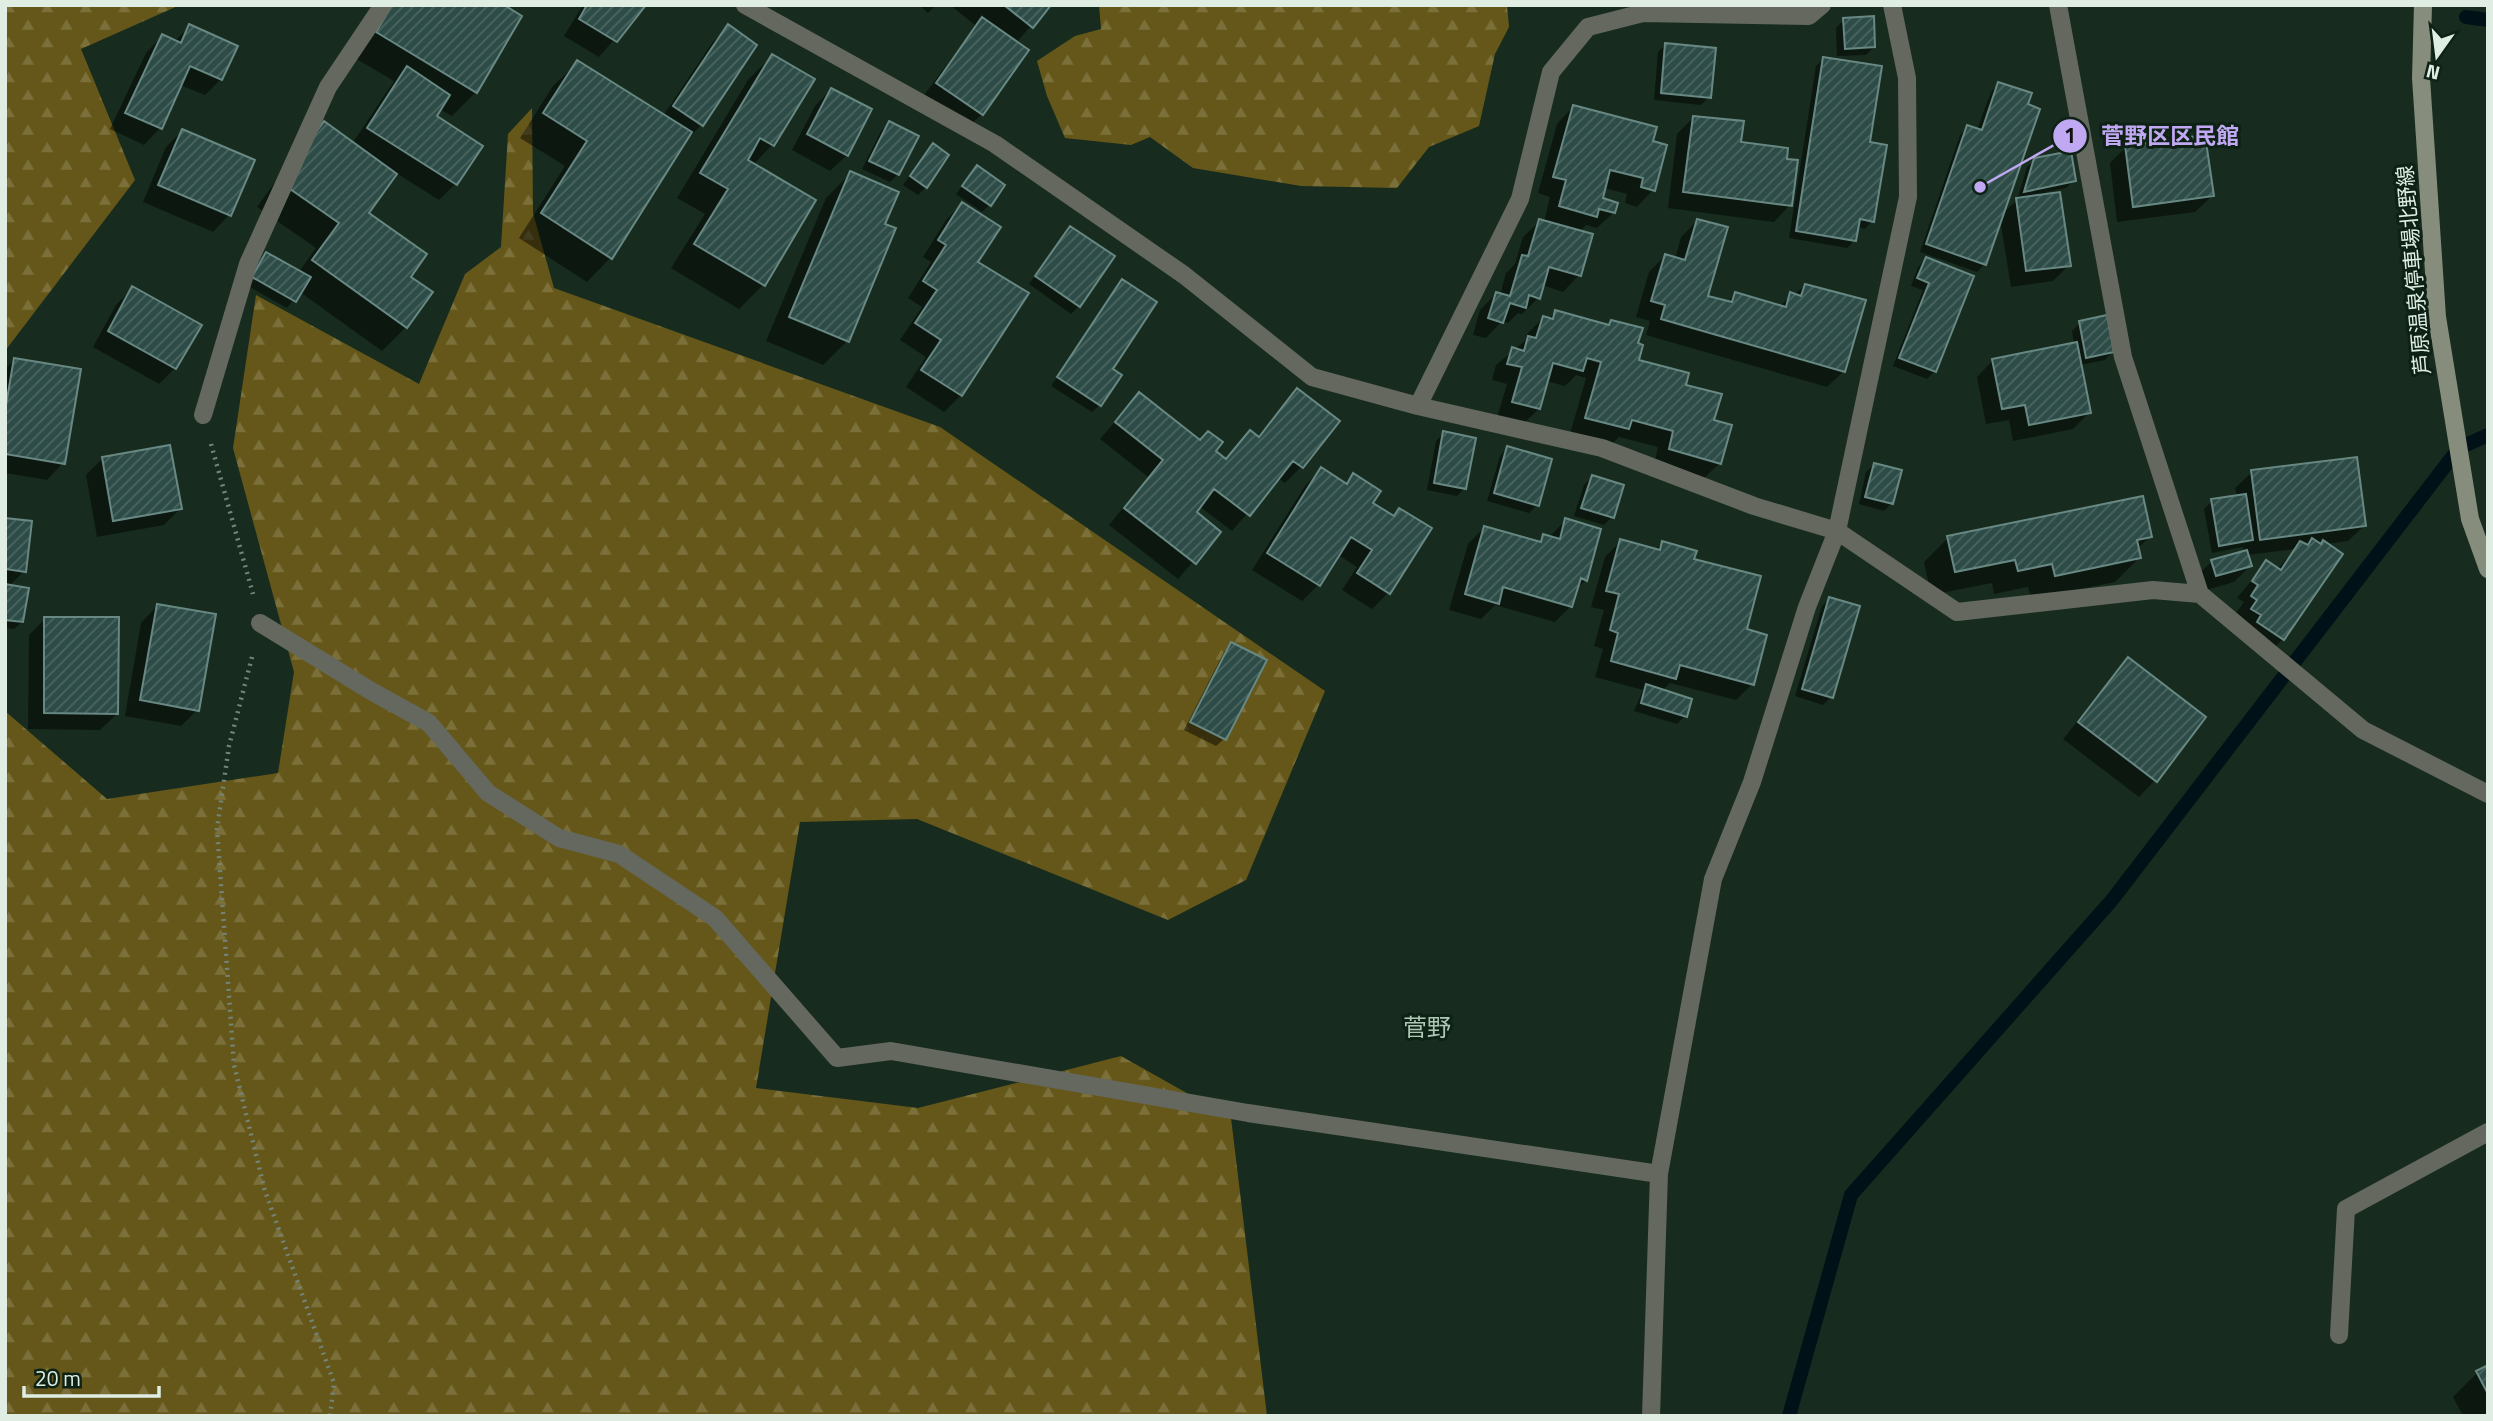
<svg xmlns="http://www.w3.org/2000/svg" width="2493" height="1421" viewBox="0 0 2493 1421" font-family="'Titillium Web','Noto Sans JP',sans-serif">
	<defs>
		<pattern id="forest-firs" width="22" height="20" patternUnits="userSpaceOnUse" patternTransform="scale(1.75)"><rect width="22" height="20" fill="#655719"/><path d="M5 1l3.5 6h-7zM16 11l3.5 6h-7z" fill="#7b6f3a"/></pattern>
		<pattern id="building-hatch" width="6" height="6" patternUnits="userSpaceOnUse" patternTransform="scale(1.75)"><rect width="6" height="6" fill="#2e4c47"/><path d="M-1 1l2-2M0 6l6-6M5 7l2-2" fill="none" stroke="#4c6661"/></pattern>
	</defs>
	<rect width="100%" height="100%" fill="#172c1e"/>
	<path fill="url(#forest-firs)" d="M5,5H180L81,49L135,180L5,351Z
		M1099,5H1507L1509,27L1495,54L1479,126L1429,147L1397,188L1301,186L1193,168L1150,137L1131,145L1065,138L1047,96L1037,61L1075,36L1101,29Z
		M532,108L533,213L554,288L940,427L1325,691L1246,880L1168,920L917,819L800,822L756,1088L918,1108L1121,1056L1231,1118L1267,1416H5V711L107,799L278,773L294,672L233,448L256,295L419,384L465,274L501,247L508,134Z"/>
	<path fill="#0007" d="M384,5H501L476,92L452,116L439,109L434,116L480,146L455,184L439,200L396,173L367,214L408,277L406,327L382,351L300,292L287,308L246,285L266,254L299,272L316,248L257,207L300,148L352,144L394,81L353,57Z
		M583,5H644L599,57L564,36Z
		M919,5H936L928,13Z
		M950,5H1049L1016,43L982,114L965,130L921,99L976,26Z
		M1844,20L1874,47L1866,55L1837,56L1836,28Z
		M190,26L221,79L205,95L180,85L160,128L144,145L110,129L146,53L162,36L174,42Z
		M728,27L702,124L686,141L611,257L587,282L519,238L565,166L520,138L553,86L578,62L663,116L712,43Z
		M1666,44L1709,97L1701,105L1654,100L1658,52Z
		M772,56L812,80L772,145L753,165L763,285L739,309L671,268L705,214L677,198L748,80Z
		M1824,59L1868,144L1872,221L1865,229L1857,227L1855,240L1847,248L1789,238L1816,66Z
		M1998,84L2002,214L2017,200L2027,167L2035,159L2074,180L2066,188L2046,192L2069,265L2053,281L2011,287L2000,219L1985,264L1977,272L1920,252L1960,135L1968,127L1977,130L1991,92Z
		M831,90L847,155L830,171L792,150L815,106Z
		M1573,107L1651,142L1653,190L1637,207L1625,203L1627,194L1604,188L1601,199L1614,212L1597,228L1586,225L1579,232V275L1563,292L1542,285L1538,298L1522,314L1518,313L1508,323L1502,321L1486,338L1473,335L1480,310L1496,294L1500,295L1506,273L1515,264L1523,237L1540,221L1544,222L1550,197L1538,193L1557,124Z
		M1694,117L1739,144L1790,205L1774,222L1668,208L1677,134Z
		M889,123L898,174L890,182L862,169L881,131Z
		M182,131L252,161L229,215L213,232L143,202L166,147Z
		M933,145L926,187L918,195L903,185Z
		M2126,147L2212,196L2195,212L2117,222L2110,163Z
		M977,167L989,205L982,212L956,194Z
		M851,173L883,225L847,341L823,365L766,341L826,198Z
		M962,204L976,262L1026,294L961,395L944,412L906,387L926,357L900,340L922,307L908,298L931,262L923,257L946,220Z
		M1698,220L1706,297L1727,303L1735,294L1779,306L1805,286L1844,371L1827,387L1646,335L1650,321L1636,317L1649,272L1665,256L1675,259L1681,237Z
		M1071,228L1079,306L1071,314L1029,284Z
		M1926,259L1971,277L1935,371L1927,379L1893,366L1923,290L1911,286L1918,267Z
		M1122,281L1111,369L1100,405L1092,412L1051,386Z
		M133,288L175,368L159,384L93,347L116,305Z
		M1556,312L1607,326L1612,322L1636,345L1637,361L1684,386L1712,421L1720,463L1703,479L1654,465L1658,447L1619,437L1611,445L1570,434L1586,378L1576,375L1565,386L1546,381L1539,409L1522,425L1497,418L1507,384L1492,380L1496,365L1525,341L1527,334L1543,318L1548,319Z
		M2080,323L2112,352L2105,360L2080,365L2089,413L2073,429L2013,441L2009,420L1986,424L1977,377L1993,360L2074,345L2072,331Z
		M15,360L63,463L47,480L5,473V369Z
		M1297,390L1337,421L1301,467L1285,483L1278,478L1232,531L1199,506L1194,512L1219,532L1178,579L1109,525L1148,477L1100,439L1139,394L1225,460L1250,432L1257,437Z
		M1444,433L1465,488L1457,496L1427,490L1436,441Z
		M1508,448L1537,505L1529,513L1487,501L1500,456Z
		M102,459L180,509L164,525L97,537L86,475Z
		M1874,465L1892,503L1884,511L1859,504L1866,472Z
		M1321,470L1345,485L1354,476L1370,504L1392,517L1399,510L1389,592L1372,609L1342,590L1357,567L1338,555L1318,585L1302,601L1252,570L1305,486Z
		M2252,472L2365,525L2348,541L2326,544L2283,639L2267,655L2236,626L2242,617L2236,613L2244,602L2237,598L2266,563L2277,570L2295,549L2247,555L2250,566L2234,582L2200,592L2195,578L2212,561L2244,552L2243,547L2212,553L2204,509L2212,501L2237,497L2235,488Z
		M1592,477L1612,517L1604,525L1574,516L1584,485Z
		M5,520L24,571L9,586L22,622L14,629L5,628Z
		M1566,520L1586,580L1576,589L1571,606L1555,622L1495,605L1481,619L1449,610L1468,544L1484,528L1537,543L1544,536L1549,537Z
		M2150,537L2137,549L2139,558L2115,582L2031,599L2028,587L1994,594L1992,583L1931,595L1924,562L1948,538Z
		M1621,541L1655,550L1663,543L1692,560L1744,630L1752,684L1736,700L1670,683L1662,691L1685,716L1677,724L1634,711L1643,690L1595,677L1603,649L1594,646L1604,610L1591,607L1605,557Z
		M1830,598L1831,697L1823,705L1795,696L1822,606Z
		M157,606L197,710L181,726L125,716L141,623Z
		M45,619L117,714L100,730L28,729L29,635Z
		M1232,644L1224,739L1216,746L1184,730L1224,652Z
		M2128,659L2155,780L2139,797L2063,739Z
		M2488,1367V1416H2463L2453,1397L2477,1373Z"/>
	<g fill="none" stroke-linecap="round" stroke-linejoin="round">
		<path stroke="#001217" stroke-width="14" d="M2466,17L2488,20
			M1789,1416L1851,1195L2112,900L2459,448L2488,435"/>
	</g>
	<path fill="url(#building-hatch)" stroke="#688883" stroke-width="2" d="M392,5H504L522,16L477,93L376,32Z
		M587,5H646L617,42L579,19Z
		M1004,5H1051L1033,28Z
		M1874,16L1875,47L1845,49L1843,18Z
		M982,17L1029,50L983,115L936,83Z
		M189,24L238,46L222,80L190,66L162,129L125,113L162,34L181,43Z
		M728,24L757,45L703,126L673,106Z
		M1665,43L1716,48L1711,98L1661,93Z
		M772,54L815,79L774,146L760,138L748,160L816,200L765,286L694,244L728,189L700,173Z
		M1823,57L1882,66L1870,142L1887,145L1874,222L1860,219L1856,241L1796,231Z
		M577,60L692,132L612,259L541,213L587,141L543,113Z
		M407,66L450,95L437,116L483,146L457,185L367,128Z
		M1998,82L2032,93L2028,104L2040,109L1986,265L1926,244L1967,125L1982,130Z
		M831,88L872,109L848,156L807,134Z
		M1573,105L1657,127L1653,141L1667,145L1655,191L1641,187L1643,178L1610,170L1603,198L1618,203L1615,213L1599,209L1597,217L1559,206L1566,180L1553,177Z
		M1693,116L1744,121L1741,142L1788,148L1787,159L1798,160L1792,206L1683,192Z
		M324,121L397,174L369,213L427,254L411,277L433,292L407,328L312,260L339,223L280,182Z
		M889,121L919,136L899,175L869,161Z
		M182,129L255,160L231,216L158,185Z
		M2205,135L2214,196L2133,207L2125,145Z
		M933,143L949,155L927,188L910,176Z
		M2071,151L2076,181L2024,192L2034,158Z
		M977,165L1005,185L991,206L962,186Z
		M850,171L899,192L885,224L896,228L849,342L789,317Z
		M2060,192L2071,266L2026,271L2016,198Z
		M962,202L1001,227L978,262L1029,293L962,396L921,370L941,340L915,323L937,290L923,281L946,245L938,240Z
		M1539,219L1593,234L1581,276L1549,267L1540,299L1529,295L1526,308L1510,303L1503,323L1488,318L1496,292L1510,296L1522,255L1528,256Z
		M1697,219L1728,227L1708,296L1732,302L1735,292L1786,307L1790,292L1801,296L1805,284L1866,300L1845,372L1661,319L1665,305L1651,301L1665,254L1685,260Z
		M1070,226L1115,256L1080,307L1035,276Z
		M266,252L311,277L296,302L252,277Z
		M1926,257L1974,276L1936,372L1899,358L1929,283L1917,278Z
		M1122,279L1157,302L1113,369L1122,375L1101,406L1057,377Z
		M132,286L202,325L176,369L108,331Z
		M1555,310L1609,325L1611,320L1643,328L1638,343L1643,345L1639,360L1689,373L1686,385L1722,394L1714,420L1732,425L1721,464L1669,449L1673,431L1632,420L1629,429L1585,418L1601,362L1587,358L1583,371L1553,363L1540,409L1512,402L1522,367L1507,364L1512,347L1524,351L1528,336L1536,338L1543,316L1553,319Z
		M2107,315L2114,352L2086,358L2079,321Z
		M2077,342L2091,413L2029,425L2025,405L2002,409L1992,359Z
		M14,358L81,369L65,464L5,454V411Z
		M1297,388L1340,421L1303,468L1293,461L1250,516L1214,489L1197,512L1221,532L1196,564L1124,508L1163,460L1115,422L1139,392L1200,440L1208,431L1223,442L1216,451L1226,459L1250,430L1259,437Z
		M1443,431L1476,438L1466,489L1434,483Z
		M170,445L182,509L113,521L102,457Z
		M1507,446L1552,459L1539,506L1494,493Z
		M2357,457L2366,526L2260,540L2251,470Z
		M1874,463L1902,470L1893,504L1865,497Z
		M1321,467L1347,484L1353,473L1381,491L1373,503L1394,516L1399,508L1432,528L1390,594L1357,573L1372,550L1351,537L1320,586L1267,553Z
		M1592,475L1624,485L1614,518L1581,508Z
		M2246,494L2253,540L2219,546L2211,499Z
		M2143,496L2152,537L2137,540L2141,558L2055,576L2052,564L2018,571L2015,560L1955,572L1947,536Z
		M5,518L32,521L26,572L5,569Z
		M1565,518L1601,529L1587,581L1581,578L1572,607L1503,587L1499,604L1465,594L1484,526L1541,542L1543,534L1560,539Z
		M2312,538L2321,544L2323,540L2343,554L2284,640L2257,622L2261,615L2251,609L2257,600L2251,596L2258,585L2252,581L2266,560L2281,570L2300,541L2308,545Z
		M1620,539L1660,550L1662,541L1697,551L1694,559L1761,576L1747,629L1767,635L1754,685L1680,665L1676,679L1611,661L1618,633L1610,630L1619,594L1606,591Z
		M2247,550L2252,566L2216,576L2211,560Z
		M5,584L29,588L23,622L5,620Z
		M1829,597L1860,606L1833,698L1802,689Z
		M157,604L216,614L199,711L140,700Z
		M44,617H119L118,714L44,713Z
		M1231,642L1267,660L1226,740L1190,722Z
		M2128,657L2206,717L2157,782L2078,722Z
		M1646,684L1692,699L1687,717L1641,703Z
		M2488,1365V1394L2476,1371Z"/>
	<g fill="none" stroke-linecap="round" stroke-linejoin="round">
		<path stroke="#738478" stroke-width="4.5" stroke-dasharray="2 5" stroke-linecap="butt" d="M211,444L253,594
			M252,657L229,746L217,829L234,1065L265,1191L334,1383L330,1416"/>
		<path stroke="#64685e" stroke-width="18" d="M2339,1335L2346,1209L2488,1132"/>
		<path stroke="#64685e" stroke-width="18" d="M745,5L995,144L1184,275L1312,377L1418,406L1602,448L1754,506L1837,531L1957,612L2153,590L2200,594
			M2058,5L2123,357L2200,594L2363,730L2488,794
			M1418,406L1520,199L1551,72L1588,27L1643,13L1809,16L1822,5
			M203,415L248,264L328,87L383,5
			M260,623L371,691L429,723L488,793L559,838L619,854L715,918L837,1058L891,1051L1248,1113L1659,1174
			M1651,1416L1659,1174L1713,879L1752,782L1807,607L1837,531L1908,197L1907,78L1892,5"/>
		<path stroke="#868d7d" stroke-width="18" d="M2423,5L2421,78L2437,317L2470,519L2488,569"/>
	</g>
	<g text-anchor="middle" stroke-width="6" stroke-linejoin="round" paint-order="stroke">
		<g font-size="21" fill="#e0ede3" stroke="#0d2215">
			<text transform="translate(2414 270) rotate(-95)" y="7">芦原温泉停車場北野線</text>
		</g>
		<g font-size="24" fill="#aec7b5" stroke="#0d2215">
			<text x="1427" y="1036">菅野</text>
		</g>
	</g>
	<path fill="none" stroke="#c1a8f3" stroke-width="2.5" d="M1980 187L2070 136"/>
	<g fill="#c1a8f3" stroke="#0d2215" stroke-width="2.5">
		<circle cx="1980" cy="187" r="7"/>
		<circle cx="2070" cy="136" r="18"/>
	</g>
	<g font-size="21" text-anchor="middle" font-weight="bold" fill="#111">
		<text x="2070" y="143">1</text>
	</g>
	<g font-size="23" text-anchor="middle" font-weight="bold" fill="#c1a8f3" stroke="#0d2215" stroke-width="6" stroke-linejoin="round" paint-order="stroke">
		<text x="2170" y="144">菅野区区民館</text>
	</g>
	<rect width="2493" height="1421" fill="none" stroke="#e0ede3" stroke-width="14"/>
	<g transform="translate(2437 56) rotate(194)" stroke="#0d2215" stroke-width="5" paint-order="stroke">
	<path d="M0-5L12 26L0 18L-12 26Z" fill="#e0ede3"/>
	<text y="-10" font-size="19" font-weight="bold" text-anchor="middle" fill="#e0ede3">N</text>
	</g>
	<path d="M24 1386v10h135v-10" fill="none" stroke="#e0ede3" stroke-width="3.5"/>
	<text x="35" y="1386" font-size="21" fill="#e0ede3" stroke="#0d2215" stroke-width="5" paint-order="stroke">20 m</text>
</svg>
